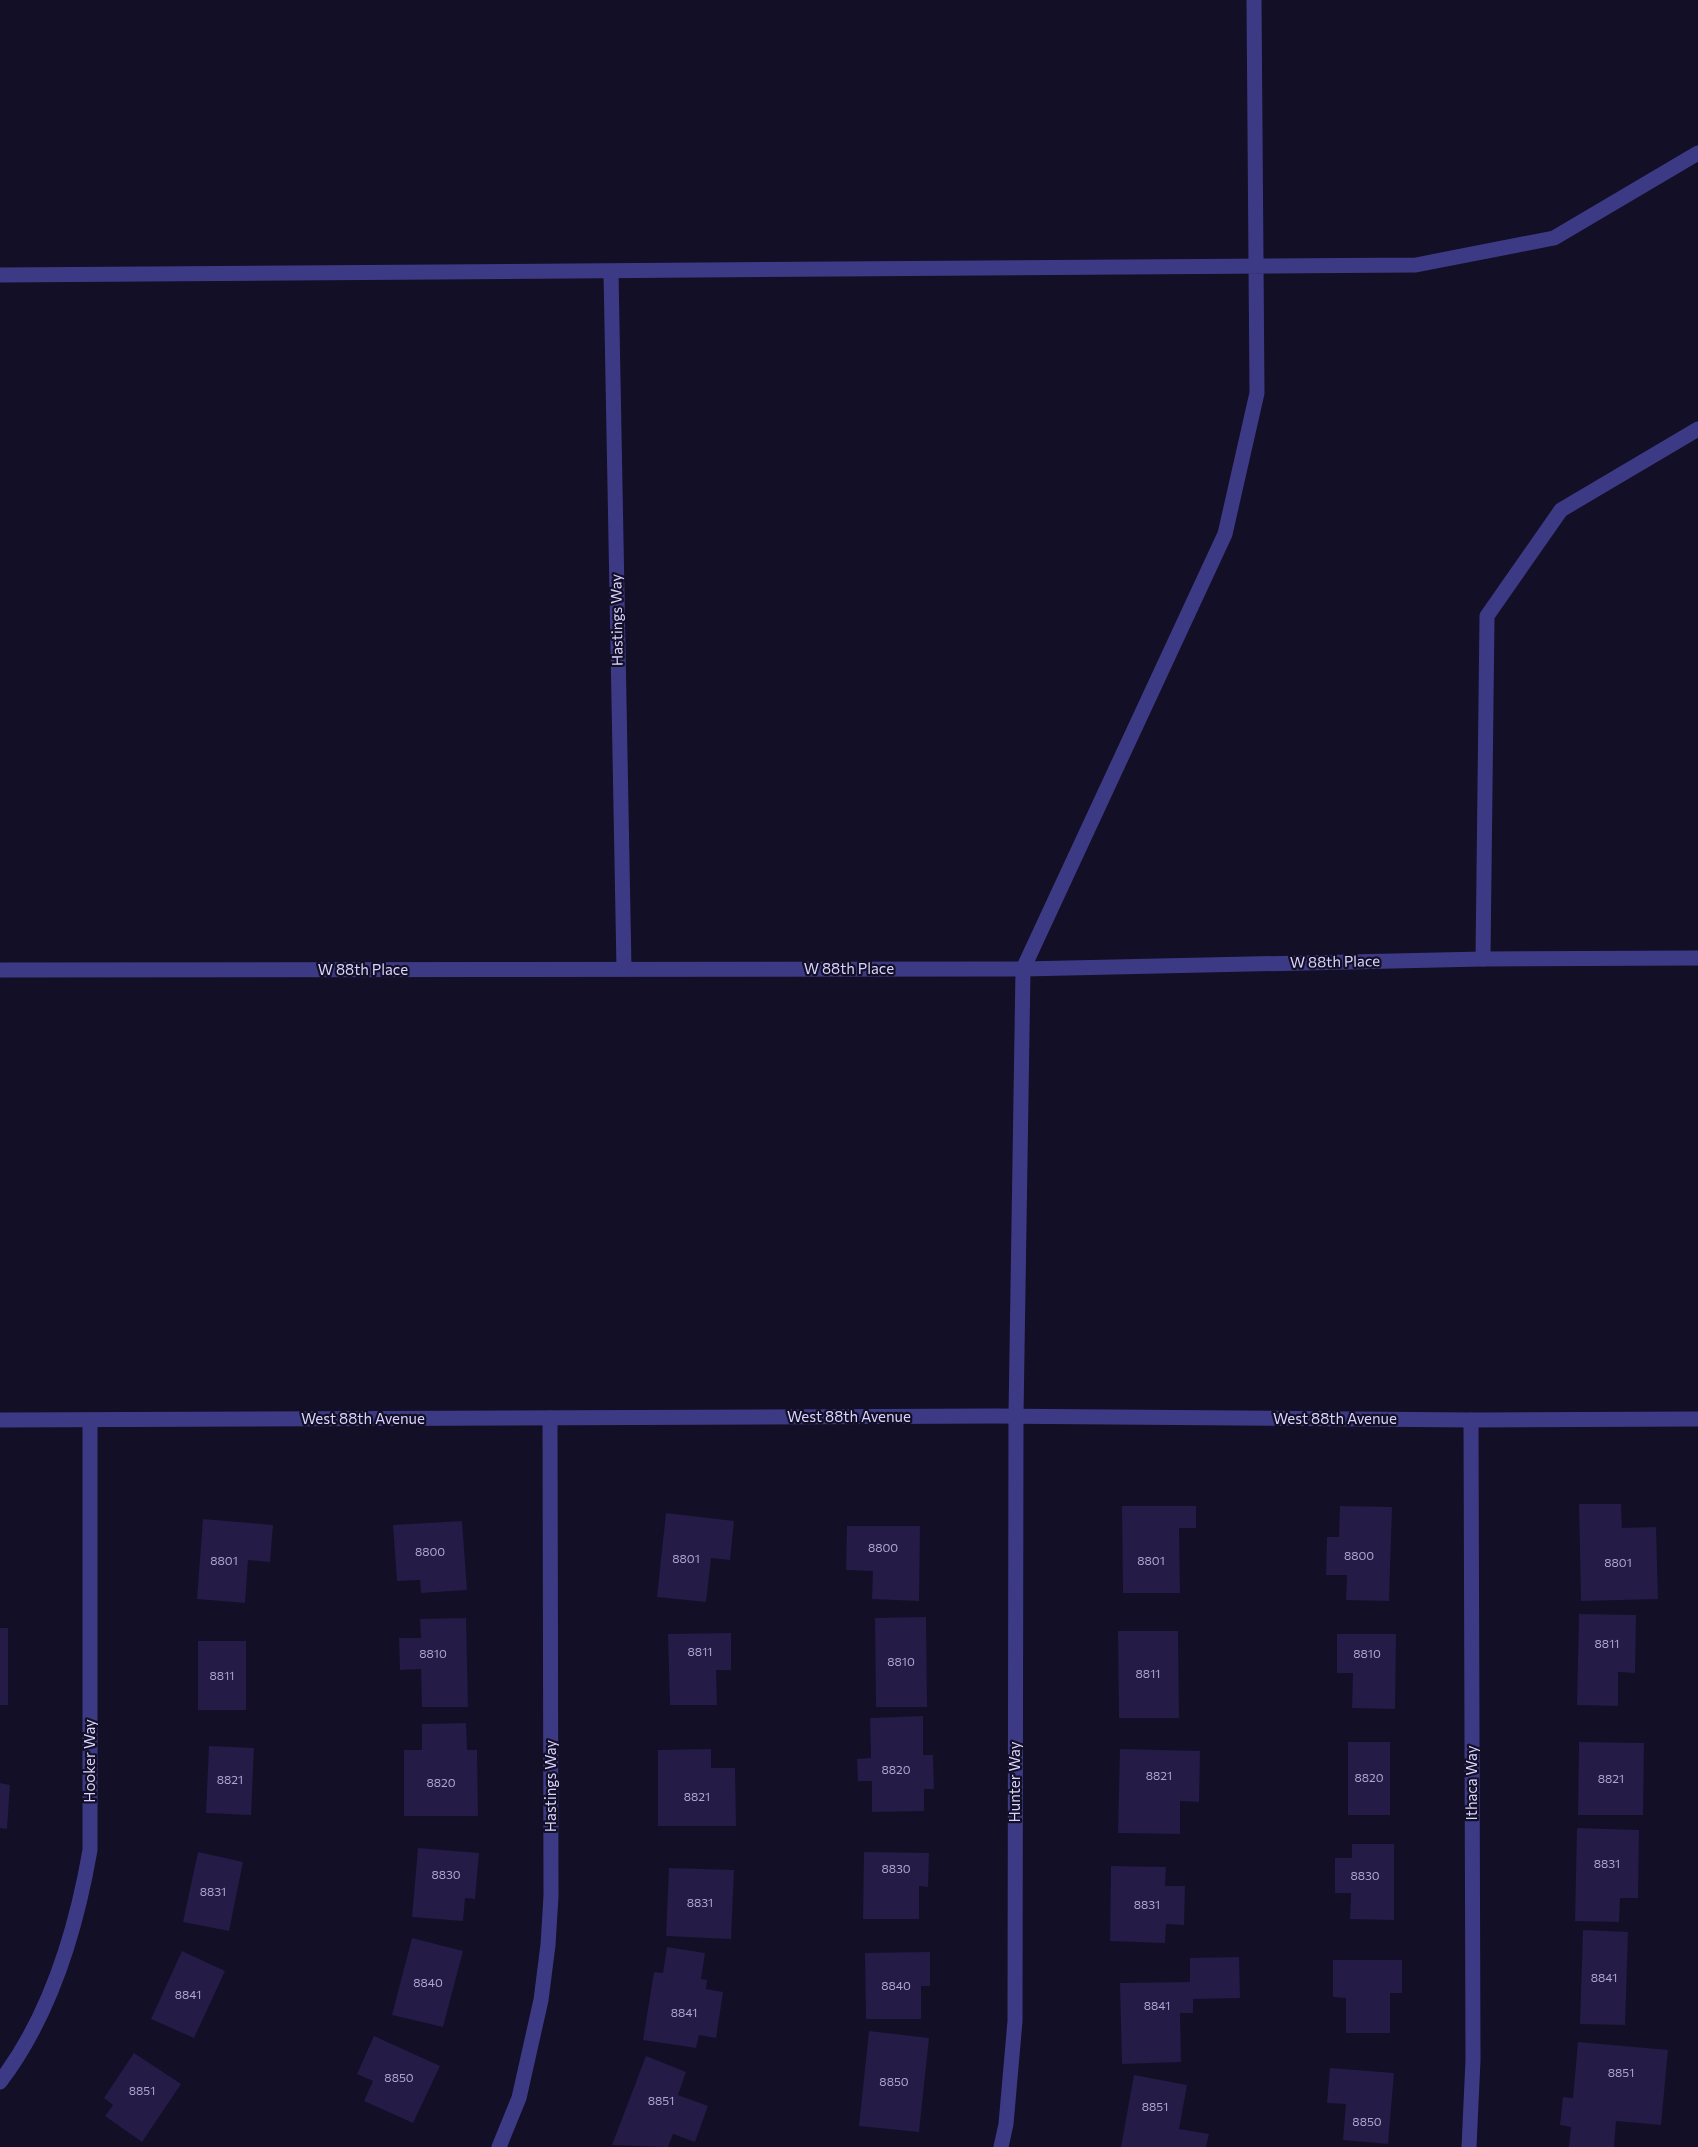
<svg xmlns="http://www.w3.org/2000/svg" width="1698" height="2147" viewBox="0 0 1698 2147" font-family="Commissioner,sans-serif">
	<rect width="100%" height="100%" fill="#130f26"/>
	<path fill="#241b47" d="M1579,1504H1621L1622,1528L1656,1527L1658,1599L1581,1601Z
		M1122,1506H1196V1528H1179L1180,1593H1123Z
		M1340,1506L1392,1507L1389,1601L1346,1600L1347,1575H1326L1327,1537H1339Z
		M666,1513L734,1521L730,1560L711,1558L706,1602L657,1597Z
		M203,1519L273,1525L270,1562L248,1560L245,1603L197,1599Z
		M462,1521L467,1590L421,1593L420,1580L397,1581L393,1525Z
		M847,1526H920L919,1601L872,1599L873,1571L846,1570Z
		M1579,1614L1636,1615L1635,1673L1618,1672V1706L1577,1705Z
		M926,1617L927,1707H876L875,1618Z
		M466,1618L468,1707H422L421,1669L400,1670L399,1638H421L420,1619Z
		M0,1628H8V1705H0Z
		M1118,1631H1178L1179,1718H1119Z
		M731,1633V1670H716L717,1705H670L668,1634Z
		M1337,1634H1396L1395,1709L1352,1708L1353,1673H1337Z
		M198,1641H246V1710H198Z
		M923,1716V1755H933L934,1789H924V1811L872,1812V1781H858L857,1759L871,1758L870,1718Z
		M466,1723L467,1750H477L478,1816H404V1750H422V1724Z
		M1348,1742H1390V1815H1348Z
		M1579,1742L1644,1743L1643,1815H1578Z
		M209,1746L254,1748L251,1815L206,1813Z
		M711,1749V1768H735L736,1826H658V1750Z
		M1120,1749L1200,1751L1199,1802L1180,1801V1834L1118,1833Z
		M0,1783L10,1785L7,1829L0,1828Z
		M1577,1828L1639,1830L1638,1898H1620L1619,1922L1575,1921Z
		M1352,1844H1394V1920L1350,1919L1351,1893H1335V1858H1352Z
		M418,1848L479,1853L475,1899L465,1898L463,1921L412,1917Z
		M198,1852L243,1862L229,1931L183,1922Z
		M864,1852L929,1853L928,1887L919,1886V1919H863Z
		M1111,1866L1166,1867L1165,1886H1185L1184,1925L1166,1924L1165,1943L1110,1941Z
		M669,1868L734,1870L731,1939L666,1936Z
		M1583,1930L1628,1932L1625,2025L1580,2024Z
		M412,1938L463,1951L443,2027L392,2015Z
		M667,1947L705,1953L701,1979L707,1980L706,1989L723,1992L716,2038L699,2035L696,2048L643,2040L654,1972L663,1973Z
		M182,1951L225,1971L194,2038L151,2019Z
		M930,1952V1986H921V2019H866L865,1953Z
		M1239,1957L1240,1998L1193,1999V2013H1180L1181,2062L1122,2064L1120,1983L1190,1982V1958Z
		M1333,1960H1402V1993H1390V2033H1346V1998L1333,1997Z
		M869,2031L929,2038L919,2132L859,2126Z
		M374,2036L440,2066L413,2123L364,2101L373,2081L357,2074Z
		M1578,2042L1668,2050L1661,2125L1616,2121L1614,2147H1569L1571,2127L1560,2125L1563,2097L1573,2098Z
		M134,2053L181,2084L142,2142L105,2116L113,2105L104,2098Z
		M646,2056L686,2072L678,2095L708,2106L695,2142L673,2134L668,2147L612,2145Z
		M1330,2068L1394,2073L1388,2144L1343,2140L1346,2104L1327,2103Z
		M1134,2075L1187,2085L1179,2129L1209,2134L1206,2147H1121Z"/>
	<g fill="none" stroke-linecap="round" stroke-linejoin="round">
		<path stroke="#3d3a85" stroke-width="15" d="M0,275L1416,265L1554,238L1698,153
			M1483,959L1487,616L1561,510L1698,429
			M1016,1416L1023,969L1225,534L1257,393L1254,0"/>
		<path stroke="#3d3a85" stroke-width="15" d="M611,272L624,969
			M0,970L1023,969L1483,959L1698,958
			M0,2082C51,2015 76,1931 90,1850V1420
			M499,2147L519,2098L541,2000L548,1945L551,1896L550,1418
			M1001,2147L1006,2124L1015,2021L1016,1416
			M1469,2147L1473,2060L1471,1420"/>
		<path stroke="#3d3a85" stroke-width="15" d="M0,1420L996,1416L1471,1420L1698,1419"/>
	</g>
	<g text-anchor="middle" stroke-width="4.5" stroke-linejoin="round" paint-order="stroke">
		<g font-size="12" fill="#aca6d1">
			<text x="883" y="1552">8800</text>
			<text x="430" y="1556">8800</text>
			<text x="1359" y="1560">8800</text>
			<text x="686" y="1563">8801</text>
			<text x="224" y="1565">8801</text>
			<text x="1151" y="1565">8801</text>
			<text x="1618" y="1567">8801</text>
			<text x="1607" y="1648">8811</text>
			<text x="700" y="1656">8811</text>
			<text x="433" y="1658">8810</text>
			<text x="1367" y="1658">8810</text>
			<text x="901" y="1666">8810</text>
			<text x="1148" y="1678">8811</text>
			<text x="222" y="1680">8811</text>
			<text x="896" y="1774">8820</text>
			<text x="1159" y="1780">8821</text>
			<text x="1369" y="1782">8820</text>
			<text x="1611" y="1783">8821</text>
			<text x="230" y="1784">8821</text>
			<text x="441" y="1787">8820</text>
			<text x="697" y="1801">8821</text>
			<text x="1607" y="1868">8831</text>
			<text x="896" y="1873">8830</text>
			<text x="446" y="1879">8830</text>
			<text x="1365" y="1880">8830</text>
			<text x="213" y="1896">8831</text>
			<text x="700" y="1907">8831</text>
			<text x="1147" y="1909">8831</text>
			<text x="1604" y="1982">8841</text>
			<text x="428" y="1987">8840</text>
			<text x="896" y="1990">8840</text>
			<text x="188" y="1999">8841</text>
			<text x="1157" y="2010">8841</text>
			<text x="684" y="2017">8841</text>
			<text x="1621" y="2077">8851</text>
			<text x="399" y="2082">8850</text>
			<text x="894" y="2086">8850</text>
			<text x="142" y="2095">8851</text>
			<text x="661" y="2105">8851</text>
			<text x="1155" y="2111">8851</text>
			<text x="1367" y="2126">8850</text>
		</g>
		<g font-size="15" fill="#d9d4ff" stroke="#130f26">
			<text transform="translate(617 620) rotate(-91)" y="5">Hastings Way</text>
			<text transform="translate(1335 962) rotate(-1)" y="5">W 88th Place</text>
			<text x="849" y="974">W 88th Place</text>
			<text x="363" y="975">W 88th Place</text>
			<text x="849" y="1422">West 88th Avenue</text>
			<text x="363" y="1424">West 88th Avenue</text>
			<text x="1335" y="1424">West 88th Avenue</text>
			<text transform="translate(90 1761) rotate(-90)" y="5">Hooker Way</text>
			<text transform="translate(1015 1782) rotate(-90)" y="5">Hunter Way</text>
			<text transform="translate(1472 1783) rotate(-90)" y="5">Ithaca Way</text>
			<text transform="translate(551 1786) rotate(-90)" y="5">Hastings Way</text>
		</g>
	</g>
</svg>
